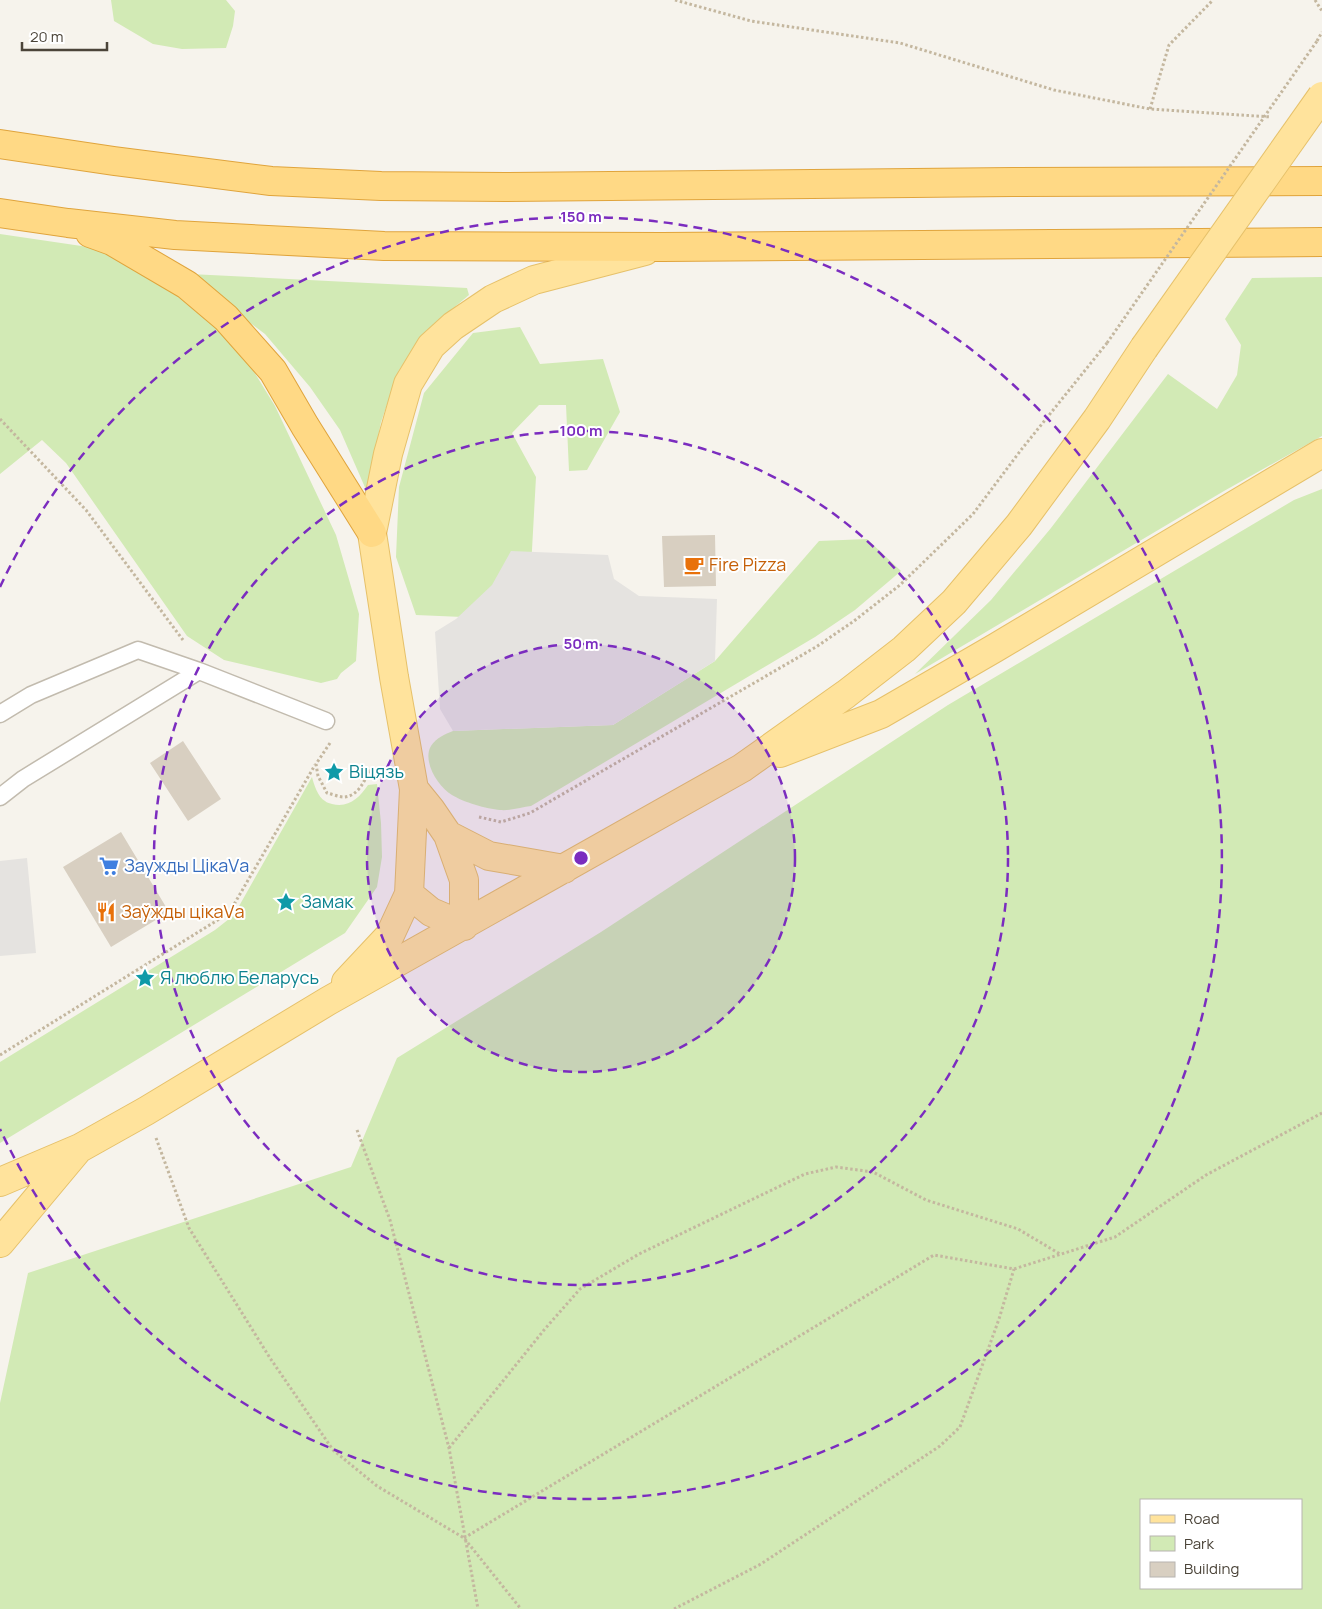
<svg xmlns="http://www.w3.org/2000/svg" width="1322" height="1609" viewBox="0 0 1322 1609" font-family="Manrope,sans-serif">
	<rect width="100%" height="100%" fill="#f6f3ec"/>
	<path fill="#d2eab5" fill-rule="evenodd" d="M111,0H226L235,11L233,26L226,48L182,49L153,44L114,21Z
		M0,234L95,248L136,265L194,304L240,349L275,406L336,535L359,614L356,661L341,673L337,679L321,683L224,660L187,636L66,463L42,440L0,474Z
		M190,274L467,288L469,295L426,331L399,370L381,422L367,492L340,430L310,387L265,334L199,285Z
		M1322,277V436L1224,491L915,674L991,600L1051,528L1168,374L1217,409L1237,375L1241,345L1225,319L1252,278Z
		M520,327L540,364L603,359L620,412L587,470L569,471L566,405H539L512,433L536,477L531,568L486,618L416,615L396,557L399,487L424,393L473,333Z
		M1322,489V1609H0V1403L28,1273L351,1167L397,1058L601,932L948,705L1294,500ZM1141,1500H1301V1588H1141Z
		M867,539L901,571L855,610L815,637L531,806C522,807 510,811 500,810C487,809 463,802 452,795C438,787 422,761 431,746C436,738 445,734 453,731L613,725L715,661L819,541Z
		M312,777C314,785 318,797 325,801C327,803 330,803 332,804C349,808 359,798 368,785L377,784L381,823L382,857L377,887L345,933L0,1143V1062L215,930L234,915Z"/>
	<path fill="#e5e3e0" d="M511,551L608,555L614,579L639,596L717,599L715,661L613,725L453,731L440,709L435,632L456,619L492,585Z
		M27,858L36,953L0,956V861Z"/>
	<path fill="#d8cfc1" d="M715,535L716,586L664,587L662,536Z
		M183,741L221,799L188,821L150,763Z
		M121,832L169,912L111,947L63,867Z"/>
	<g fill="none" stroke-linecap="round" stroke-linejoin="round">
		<defs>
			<path id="service" d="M0,714L31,695L138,650L199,671L326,721
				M0,797L23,779L199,671"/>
			<path id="primary" d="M780,753L881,714L995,648L1322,453
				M414,789L431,810L448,835L464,880V926
				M448,835L489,856L564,869
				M409,894L431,912L464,926
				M346,982L390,935L409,894L414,789L394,677L372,533L388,454L408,384L431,346L453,326L493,299L534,280L645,251
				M0,1182L80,1148L146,1111L328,1001L742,768L846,694L904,649L954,602L1019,525L1097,419L1144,348
				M0,1243L76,1152"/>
			<path id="trunk" d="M0,144L114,161L271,181L381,186L505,187L1013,182L1322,181
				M0,213L68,223L175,235L384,246L662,247L1322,242
				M90,233L112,241L187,285L226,318L273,371L305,426L372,533"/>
		</defs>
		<use href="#service" stroke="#c2bbae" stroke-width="19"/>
		<use href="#primary" stroke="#e6c16a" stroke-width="30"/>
		<use href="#trunk" stroke="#e0a43c" stroke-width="30"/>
		<path stroke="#c4b79f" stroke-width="3" stroke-dasharray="2.5 2.5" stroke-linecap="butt" d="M675,0L751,21L900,43L1054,90L1150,109L1271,117
			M1315,0L1322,11
			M1317,41L1322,32
			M1150,109L1169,45L1213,0
			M0,419L86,510L183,640
			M330,743L316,764L318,776L327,793C332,794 339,797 344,797C358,796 364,782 369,771L383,777
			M479,817L501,822L530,813L816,647L854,621L900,585L973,514L1021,450L1107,343
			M0,1055L229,913L315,765
			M357,1130L390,1220L449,1448L478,1609
			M156,1138L189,1228L270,1358L333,1450L377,1486L464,1538L521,1609
			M449,1448L544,1330L580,1289L639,1254L805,1174L836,1167L873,1172L926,1200L1018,1229L1060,1254
			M464,1538L934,1255L1014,1269L1115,1237L1206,1175L1322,1113
			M674,1609L761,1564L940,1446L960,1427L999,1319L1014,1269"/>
		<use href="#service" stroke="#fff" stroke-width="16"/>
		<use href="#primary" stroke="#ffe39c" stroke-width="28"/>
		<use href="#trunk" stroke="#ffd985" stroke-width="28"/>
		<defs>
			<path id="primary-bridge" d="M1144,348L1322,96"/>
		</defs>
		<use href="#primary-bridge" stroke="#e6c16a" stroke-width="30" stroke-linecap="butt"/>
		<path stroke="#c4b79f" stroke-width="3" stroke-dasharray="2.5 2.5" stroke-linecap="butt" d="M1107,343L1317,41"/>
		<use href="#primary-bridge" stroke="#ffe39c" stroke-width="28"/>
	</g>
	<circle cx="581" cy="858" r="214" fill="#7b2cbf" fill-opacity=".12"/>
	<g fill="none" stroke="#7b2cbf" stroke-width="2.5" stroke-dasharray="9 6">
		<circle cx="581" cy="858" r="214"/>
		<circle cx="581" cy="858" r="427"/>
		<path d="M0 587A641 641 0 1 1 0 1129"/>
	</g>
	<defs>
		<symbol id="cafe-bare" viewBox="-9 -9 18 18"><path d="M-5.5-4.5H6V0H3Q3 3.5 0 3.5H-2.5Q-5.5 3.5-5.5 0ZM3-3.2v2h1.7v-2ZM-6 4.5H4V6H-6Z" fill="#e8710a" stroke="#fff" stroke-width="2.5" paint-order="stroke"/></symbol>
		<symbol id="sight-bare" viewBox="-9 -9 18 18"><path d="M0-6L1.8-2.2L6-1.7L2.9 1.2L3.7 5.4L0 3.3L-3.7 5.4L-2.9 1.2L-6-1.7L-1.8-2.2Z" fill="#0f9aa8" stroke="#fff" stroke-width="2.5" paint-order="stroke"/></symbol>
		<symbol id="supermarket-bare" viewBox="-9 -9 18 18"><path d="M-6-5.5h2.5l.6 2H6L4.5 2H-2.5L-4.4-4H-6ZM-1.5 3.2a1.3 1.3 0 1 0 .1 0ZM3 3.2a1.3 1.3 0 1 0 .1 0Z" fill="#3f7fe0" stroke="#fff" stroke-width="2.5" paint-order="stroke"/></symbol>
		<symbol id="restaurant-bare" viewBox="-9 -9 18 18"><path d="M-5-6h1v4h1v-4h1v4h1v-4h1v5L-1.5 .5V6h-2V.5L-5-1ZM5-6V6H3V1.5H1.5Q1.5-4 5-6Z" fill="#e8710a" stroke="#fff" stroke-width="2.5" paint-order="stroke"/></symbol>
	</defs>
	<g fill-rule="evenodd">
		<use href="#cafe-bare" x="680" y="551" width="28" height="28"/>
		<use href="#sight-bare" x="320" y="758" width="28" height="28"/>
		<use href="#supermarket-bare" x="95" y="852" width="28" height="28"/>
		<use href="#sight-bare" x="272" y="888" width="28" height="28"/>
		<use href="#restaurant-bare" x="92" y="898" width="28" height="28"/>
		<use href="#sight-bare" x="131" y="964" width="28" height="28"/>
	</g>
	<g text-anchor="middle" stroke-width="4" stroke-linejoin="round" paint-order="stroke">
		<g font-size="18" fill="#c56008" stroke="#fff" text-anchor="start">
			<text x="709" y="571">Fire Pizza</text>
			<text x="121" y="918">Заўжды цікаVа</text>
		</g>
		<g font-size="18" fill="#0d838f" stroke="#fff" text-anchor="start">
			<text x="349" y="778">Віцязь</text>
			<text x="301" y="908">Замак</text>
			<text x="160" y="984">Я люблю Беларусь</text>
		</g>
		<g font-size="18" fill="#366cbe" stroke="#fff" text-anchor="start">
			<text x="124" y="872">Заужды ЦікаVа</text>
		</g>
	</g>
	<circle cx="581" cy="858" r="8" fill="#7b2cbf" stroke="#fff" stroke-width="2.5"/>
	<g font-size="15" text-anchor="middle" font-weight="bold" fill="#7b2cbf" stroke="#fff" stroke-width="4" stroke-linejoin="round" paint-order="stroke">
		<text x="581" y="222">150 m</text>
		<text x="581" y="436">100 m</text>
		<text x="581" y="649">50 m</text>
	</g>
	<rect x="1140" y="1499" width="162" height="90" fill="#ffffff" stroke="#b7b4b0"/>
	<rect x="1150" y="1515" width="25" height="8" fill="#ffe39c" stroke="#b7b4b0"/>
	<text x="1184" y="1524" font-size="15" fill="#4b4439">Road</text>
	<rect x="1150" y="1536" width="25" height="15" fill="#d2eab5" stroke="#b7b4b0"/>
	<text x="1184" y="1549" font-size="15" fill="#4b4439">Park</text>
	<rect x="1150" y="1562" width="25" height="15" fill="#d8cfc1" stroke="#b7b4b0"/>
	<text x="1184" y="1574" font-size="15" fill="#4b4439">Building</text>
	<path d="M22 42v8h85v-8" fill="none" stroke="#4b4439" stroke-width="2.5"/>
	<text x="30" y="42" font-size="15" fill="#4b4439" stroke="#ffffff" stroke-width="4" paint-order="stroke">20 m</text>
</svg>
